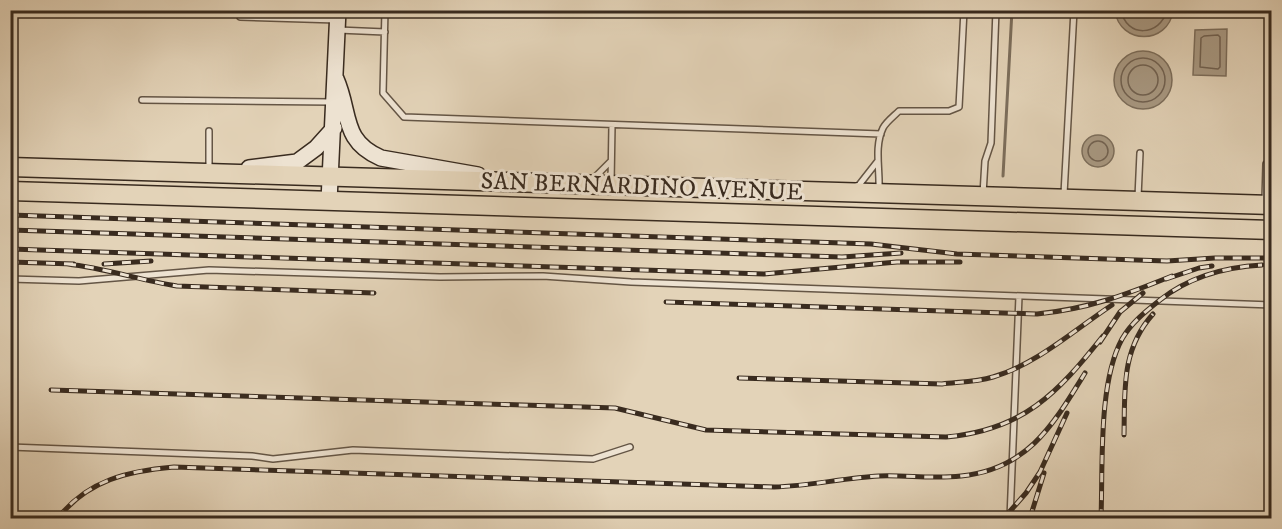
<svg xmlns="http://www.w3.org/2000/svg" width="1282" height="529" viewBox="0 0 1282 529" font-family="'IM FELL DW Pica',serif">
	<rect width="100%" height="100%" fill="#e3d3b8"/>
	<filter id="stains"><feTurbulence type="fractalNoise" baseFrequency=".00333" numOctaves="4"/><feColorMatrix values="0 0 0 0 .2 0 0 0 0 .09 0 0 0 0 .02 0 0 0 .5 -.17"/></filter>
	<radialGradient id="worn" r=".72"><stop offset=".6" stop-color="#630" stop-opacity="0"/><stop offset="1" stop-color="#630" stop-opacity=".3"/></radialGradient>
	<path fill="#a99a84" stroke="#7c6e5c" stroke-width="1.5" d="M1115,11V10L1173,11C1168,45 1120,45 1115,11Z
		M1227,29L1226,76L1193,75L1195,30Z
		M1114 80a29 29 0 1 1 58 0a29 29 0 1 1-58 0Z
		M1082 151a16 16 0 1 1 32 0a16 16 0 1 1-32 0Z"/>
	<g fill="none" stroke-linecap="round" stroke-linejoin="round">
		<path stroke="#716252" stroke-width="1.5" d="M1121,10C1126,38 1160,37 1167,10
			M1204,36L1218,35L1220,37V67L1218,69L1200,67L1201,38Z
			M1121 80a22 22 0 1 1 44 0a22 22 0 1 1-44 0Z
			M1128 80a15 15 0 1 1 30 0a15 15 0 1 1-30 0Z
			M1088 151a10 10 0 1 1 20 0a10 10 0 1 1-20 0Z"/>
		<path stroke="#7c6e5c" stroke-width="3" d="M1003,176L1012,10"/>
		<defs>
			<path id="lane" d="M385,10L383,93L404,117L881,134
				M240,17L337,20
				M338,30L385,32
				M142,100L332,102
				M209,169V131
				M592,180L610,162
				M611,183L612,125
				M854,187L859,185L877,162
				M879,189C880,169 874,147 883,128C886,122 894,116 899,111H949L959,107L964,10
				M983,194L985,161L991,143L996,10
				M1064,194L1074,10
				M1138,197L1140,153
				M1265,200L1266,164
				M10,279L79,281L209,270L440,277L543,276L631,282L1272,305
				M10,447L252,456L273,459L353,450L593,459L630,447
				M1010,518L1019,296"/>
			<path id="secondary" d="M336,79C351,113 341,141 381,158L478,175
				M249,168L297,162L316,148L334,128
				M329,201L338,10"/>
			<path id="primary" d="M10,167L1272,205
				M10,191L1272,230"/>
		</defs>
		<use href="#lane" stroke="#645545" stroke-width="8"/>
		<use href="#secondary" stroke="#392b1f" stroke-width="18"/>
		<use href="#primary" stroke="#392b1f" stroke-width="21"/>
		<use href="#lane" stroke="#ede2d1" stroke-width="5"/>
		<use href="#secondary" stroke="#ede2d1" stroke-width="15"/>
		<use href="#primary" stroke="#e3d3b8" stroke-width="18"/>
		<defs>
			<path id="rail" d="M10,215L871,244L957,254L1167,261L1215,258H1272
				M10,230L842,257L901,253
				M10,249L764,274L897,262H960
				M10,262L74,264
				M67,264C105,268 139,280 177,286L374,293
				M104,264L151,261
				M1166,279L1199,268L1212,266
				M666,302L1037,314C1088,309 1125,295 1172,276
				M1100,342L1120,312L1143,293
				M739,378L942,384C959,382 976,382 993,377C1037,364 1074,330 1112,305
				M51,390L615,408L706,430L946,437C1023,430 1057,394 1103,336
				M1124,435C1125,390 1121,350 1153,314
				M58,518C88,480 128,471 174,467L774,487C810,486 843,478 879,476C906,475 933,479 961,476C1028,469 1053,425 1085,373
				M1004,518L1026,493L1040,472L1067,413
				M1030,518L1044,473
				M1101,518C1103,467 1098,383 1122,339C1131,323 1146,311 1160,300C1189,277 1225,267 1262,265
				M1263,518L1272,502"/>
		</defs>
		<use href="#rail" stroke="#392b1f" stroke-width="5"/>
		<use href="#rail" stroke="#ede2d1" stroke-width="3" stroke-dasharray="9" stroke-linecap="butt"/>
	</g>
	<g text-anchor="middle" stroke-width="6" stroke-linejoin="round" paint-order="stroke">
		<g font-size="24" fill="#392b1f" stroke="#ede2d1">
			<text transform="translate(642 186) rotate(2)" y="8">SAN BERNARDINO AVENUE</text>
		</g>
	</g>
	<rect width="1282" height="529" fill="none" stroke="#e3d3b8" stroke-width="36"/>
	<rect x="12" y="12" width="1258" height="505" fill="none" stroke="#392b1f" stroke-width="3"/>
	<rect x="18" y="18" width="1246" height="493" fill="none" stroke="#392b1f" stroke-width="1.5"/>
	<rect width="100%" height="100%" filter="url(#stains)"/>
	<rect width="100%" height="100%" fill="url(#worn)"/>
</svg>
